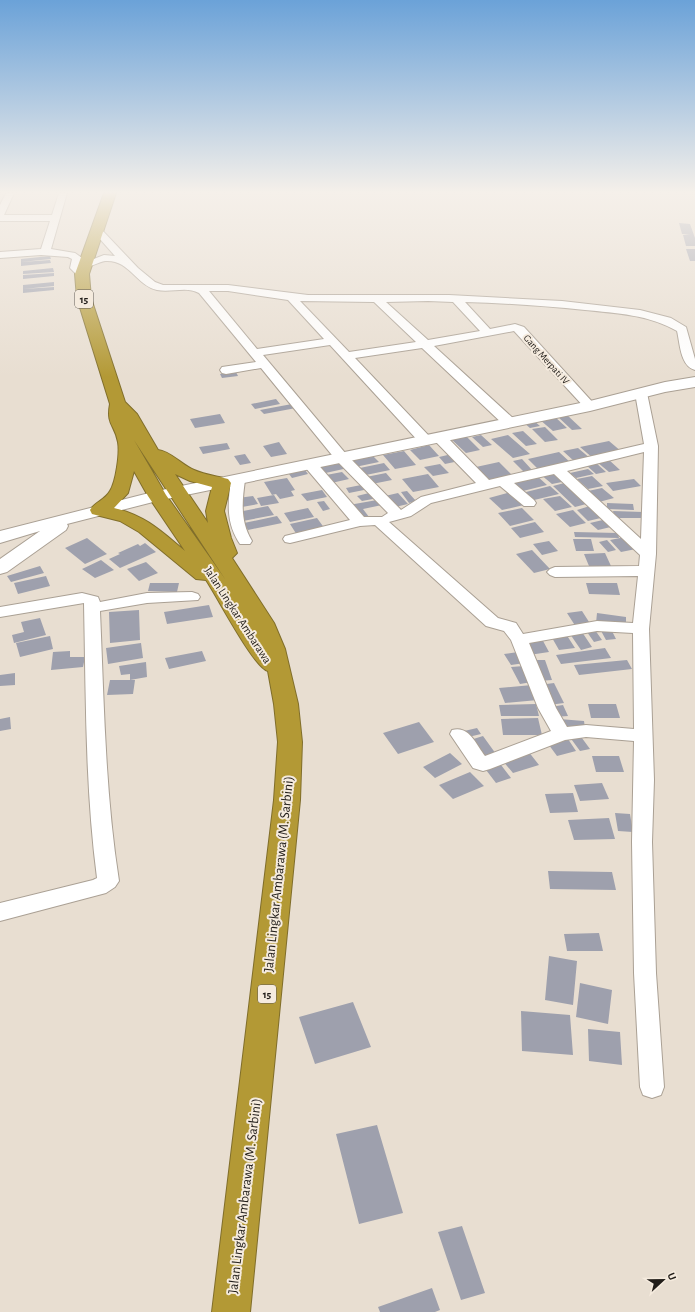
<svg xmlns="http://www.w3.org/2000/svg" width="695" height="1312" viewBox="0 0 695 1312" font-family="'Alegreya Sans',sans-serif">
	<rect width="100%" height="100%" fill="#e8ded1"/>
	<path fill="#9ea0ad" d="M679,223L690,224L695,238V246H686L683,235L690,234H682Z
		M686,249H695V261H690Z
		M50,256L51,259L21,262V259Z
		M50,260L51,263L21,266V262Z
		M53,268L54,272L23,274V271Z
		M54,273V276L23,279V275Z
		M54,282V286L23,289V285Z
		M54,287V290L23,293V289Z
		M236,372L238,376L222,378L220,374Z
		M276,399L280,404L255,409L251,404Z
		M292,404L296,408L264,414L260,410Z
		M220,414L225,423L195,428L190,419Z
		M567,415L582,429L572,430L557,416Z
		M554,416L567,428L553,431L539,419Z
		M533,420L540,426L530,428L523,422Z
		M545,427L558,440L545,442L532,429Z
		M523,431L537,444L526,446L512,433Z
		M481,435L492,445L483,447L472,437Z
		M508,435L530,454L513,458L491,439Z
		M466,436L480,450L466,453L451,439Z
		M609,441L622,452L594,459L580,447Z
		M279,442L287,454L271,457L263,446Z
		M227,443L230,449L203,454L199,447Z
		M429,445L439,456L420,460L410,450Z
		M578,448L591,459L575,462L563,451Z
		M404,451L416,465L395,469L383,455Z
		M559,452L571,463L539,470L528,459Z
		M245,454L251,463L240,465L234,456Z
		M452,454L459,461L445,464L439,457Z
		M373,456L379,462L355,467L350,460Z
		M522,459L532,470L524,472L513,461Z
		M608,459L620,470L609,472L597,462Z
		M340,460L348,468L321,474L314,465Z
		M499,462L513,476L490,481L476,467Z
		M595,462L606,472L596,474L585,464Z
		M384,463L390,470L361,476L355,469Z
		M440,464L449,473L433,476L424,467Z
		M588,469L594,474L576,478L570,473Z
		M305,470L308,474L292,478L289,474Z
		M555,470L567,481L552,484L540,474Z
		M342,472L349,479L327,484L321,476Z
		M386,473L392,480L372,484L366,477Z
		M428,474L439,487L413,492L402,479Z
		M536,475L547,485L519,492L508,482Z
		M592,476L603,486L588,489L577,479Z
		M287,478L295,490L291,491L294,496L280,499L276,494L272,495L264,482Z
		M634,479L641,486L613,491L606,483Z
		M568,482L590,503L575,507L553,486Z
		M366,484L369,489L349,493L346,488Z
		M550,486L559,494L530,501L522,493Z
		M602,488L614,498L599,502L588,491Z
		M322,490L327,497L307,501L301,494Z
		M407,491L416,501L409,503L401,492Z
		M373,492L378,498L362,501L357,496Z
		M511,492L524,505L502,510L489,498Z
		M398,493L408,504L395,507L385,496Z
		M274,495L279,503L261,506L257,498Z
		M253,496L258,504L242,507L238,498Z
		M560,496L572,507L555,511L543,499Z
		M377,500L382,505L363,509L369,517L359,519L349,505Z
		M324,501L330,509L323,511L317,502Z
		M607,503L633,504L634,510L607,509Z
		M593,505L605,517L588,521L577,510Z
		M268,506L274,515L243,521L238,512Z
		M308,508L314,517L290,522L284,513Z
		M522,508L534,520L510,526L498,513Z
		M573,510L586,523L570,527L556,514Z
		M613,511L643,512L646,518H615Z
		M277,516L282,523L248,530L244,523Z
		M317,518L325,529L297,535L290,524Z
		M607,519L615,526L598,530L590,523Z
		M535,522L544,532L520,538L511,528Z
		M574,532L618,533L619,538L575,537Z
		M625,537L636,549L621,552L610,540Z
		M87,538L107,554L85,564L65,548Z
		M573,539H591L594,551H576Z
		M607,540L616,550L608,552L599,542Z
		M549,541L558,551L542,555L533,544Z
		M145,543L156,552L120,568L109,559L120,554L118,553L138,544L140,546Z
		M532,550L550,569L534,573L516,554Z
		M605,553L611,566H589L584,554Z
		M101,560L114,570L95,578L82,569Z
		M146,562L158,573L139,581L127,569Z
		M40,566L44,573L11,582L7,576Z
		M46,576L50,586L18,594L14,583Z
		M150,583H179L177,592L148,591Z
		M586,583H617L620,595L589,594Z
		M209,605L213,617L167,624L164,612Z
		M139,610L140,640L110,643L109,612Z
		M582,611L591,625L576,627L567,613Z
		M597,613L626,617V626L596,623Z
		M40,618L46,635L14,643L12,635L24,632L21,622Z
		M600,629H611L616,639L606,640Z
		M595,630L602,640L594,642L587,632Z
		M582,632L592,647L581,650L570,634Z
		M566,634L575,648L559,650L551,636Z
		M50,636L53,649L20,657L16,643Z
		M542,639L549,652L529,655L522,641Z
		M141,643L143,658L108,664L106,648Z
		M605,648L611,658L561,664L556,655Z
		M70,651V657H85L83,667L51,670L53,652Z
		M202,651L206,661L169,669L165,658Z
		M518,652L525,663L511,665L504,654Z
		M531,660H545L552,680L539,681Z
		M627,660L632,669L579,675L574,665Z
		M146,662L147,677L130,680V674L121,675L119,666Z
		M524,666L532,682L520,684L511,667Z
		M15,673V685L0,686V675Z
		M110,680H135L133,694L107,695Z
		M554,683L564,703L549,705L539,685Z
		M532,685L538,700L505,703L499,688Z
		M536,704L539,716H501L499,705Z
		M588,704H616L620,718H591Z
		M563,705L568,716L554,717L550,707Z
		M10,717L11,729L0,731V719Z
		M538,718L542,735H503L501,719Z
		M559,719L584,721L585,728L559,726Z
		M419,722L434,742L398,754L383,733Z
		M477,728L481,734L464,738L460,732Z
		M579,734L590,749L580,751L569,736Z
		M483,736L496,754L480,759L467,741Z
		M566,736L576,751L557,756L546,741Z
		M528,751L539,765L513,773L502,760Z
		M450,753L462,764L435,778L423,767Z
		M592,756H619L624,772H596Z
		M498,761L511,778L496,783L483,766Z
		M470,772L484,786L453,799L439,785Z
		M602,783L609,799L580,801L574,785Z
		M573,793L578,812L550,813L545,794Z
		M615,813L630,814L633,832L618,831Z
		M609,818L615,839L574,840L568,820Z
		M548,871L612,872L616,890L550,889Z
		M599,933L603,951H567L564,934Z
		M549,956L577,961L573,1005L545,1000Z
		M580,983L612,990L608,1024L576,1017Z
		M353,1002L371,1047L315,1064L299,1017Z
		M521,1011L570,1015L573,1055L522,1051Z
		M588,1029L620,1032L622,1065L589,1061Z
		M377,1125L403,1213L359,1224L336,1134Z
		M462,1226L485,1293L461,1300L438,1232Z
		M432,1288L440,1310L435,1312H380L378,1307Z"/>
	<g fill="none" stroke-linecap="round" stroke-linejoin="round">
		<defs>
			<path id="street" d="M6,193H14L4,215H52L59,193H67L51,249L75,253L82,258L81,264L104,255L115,256L92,230L94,228H100L138,268L155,282L163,285H228L308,295H449L562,301L640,310L671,318L686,327L695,359V370C680,366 680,343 677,331C650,315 616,313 585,310C545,306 505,303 465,302L490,329L515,324L524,327L596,406L590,410L586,409L514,331L434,346L515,420L516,423L515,426H505L422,348L355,358L430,437L432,440L430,443H420L330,345L263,355L346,454L401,510L421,497L476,483L434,440L432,437L434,434H444L489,480L644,444L635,393L641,389L647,393L658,446L656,554L649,629L654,780L652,842L656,973L664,1087L661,1095L652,1098L643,1095L640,1087L634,973L632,842L634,741L586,737L565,740L490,769L483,771L473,768L450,734L452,730C469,725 476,744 485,756L551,731L538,708L511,640L504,631L486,626L375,525L360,526L290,543L285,542L283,539L285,536L350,520L305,467L303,464L305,461H315L364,517H382L388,513L336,460L261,368L226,374L222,373L220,370L222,367L256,362L199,293C186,286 171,293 157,290C136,285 129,259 105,261C99,262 92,266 85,268L80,266L87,274L82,277L78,276L70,268L72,259L68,257L41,255L0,258V252L41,249L50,221H0V205ZM209,291H228L288,300L324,339L257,349ZM300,301L374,302L416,342L349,352ZM428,301L453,302L480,331L428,340L386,302ZM644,452L641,539L567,471ZM554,474L640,555L639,566L555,567L550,569L547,572L550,575L555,577L638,576L633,623L597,621L523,634L516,623L498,618L389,522L411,516L431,503L500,486L524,506H534L536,503L534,500L514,483ZM597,631L633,633L634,729L586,725L567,727L556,708L529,643Z
				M238,476L243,477L245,480C242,502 240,521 252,541L250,544H240L238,541C226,521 228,502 231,480L233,477Z
				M192,592L198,594L200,597L198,600L147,603L100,611C104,702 105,792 119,881L115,887L106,893L0,921V903L93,880L97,878C85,787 86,695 84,603L0,617V607L82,593L98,597L100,602L147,593Z"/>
			<path id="secondary" d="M695,377V387L665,392L590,411L157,501L67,524L68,526L66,530L7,572L0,574V559L40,531L0,543V531L157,491L590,401L665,382Z"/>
			<path id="highway" d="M104,193H116L89,274L91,298L125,402L137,414L158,450C170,451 182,465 194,470C205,475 217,476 228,479L231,483L224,511L231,538L237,553L232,558L274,623L285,649L298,704L302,742L300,800L250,1312H212L274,800L278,742L274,704L268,671C254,668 217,596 206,580L196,579L139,532L120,521L92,514L90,510C95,502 105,500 110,491C116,482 120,453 118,442C115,425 106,425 110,404L77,298L75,274ZM134,440L225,579L166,495ZM134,471L148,496L185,551C161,531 146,516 114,508L128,493ZM175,474L190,481L212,487L206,511L208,523Z"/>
		</defs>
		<use href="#street" stroke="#aaa094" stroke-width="2"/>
		<use href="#secondary" stroke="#aaa094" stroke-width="2"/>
		<use href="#highway" stroke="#806e2b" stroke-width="2"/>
		<use href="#street" fill="#fff" fill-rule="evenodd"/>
		<use href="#secondary" fill="#fff" fill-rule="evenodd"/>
		<use href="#highway" fill="#b39935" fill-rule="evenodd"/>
	</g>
	<linearGradient id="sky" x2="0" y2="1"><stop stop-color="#6ba2d8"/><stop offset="0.51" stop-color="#f5f0ea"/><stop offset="1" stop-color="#f5f0ea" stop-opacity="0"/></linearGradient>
	<rect width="695" height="377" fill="url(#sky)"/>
	<g text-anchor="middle" stroke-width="4" stroke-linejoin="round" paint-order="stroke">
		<g font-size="10" fill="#211d19" stroke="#f5ebde">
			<text transform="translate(547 359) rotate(48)" y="4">Gang Merpati IV</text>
		</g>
		<g fill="#f5ebde" stroke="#615b54" stroke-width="1">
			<rect x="75" y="290" width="18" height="18" rx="3"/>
			<rect x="258" y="985" width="18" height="18" rx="3"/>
		</g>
		<g font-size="11" font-weight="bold" fill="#211d19">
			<text x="84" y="303">15</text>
			<text x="267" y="998">15</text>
		</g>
		<g font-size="12" fill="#211d19" stroke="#f5ebde">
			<text transform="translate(238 615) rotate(57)" y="4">Jalan Lingkar Ambarawa</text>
		</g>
		<g font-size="14" fill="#211d19" stroke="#f5ebde">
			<text transform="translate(278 874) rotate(-84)" y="5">Jalan Lingkar Ambarawa (M. Sarbini)</text>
			<text transform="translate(244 1196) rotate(-83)" y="5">Jalan Lingkar Ambarawa (M. Sarbini)</text>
		</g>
	</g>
	<g transform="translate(663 1280) rotate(68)" stroke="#f5ebde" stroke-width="3" paint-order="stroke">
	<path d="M0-3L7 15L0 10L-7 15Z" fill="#211d19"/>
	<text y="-6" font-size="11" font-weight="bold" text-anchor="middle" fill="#211d19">U</text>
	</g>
</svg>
